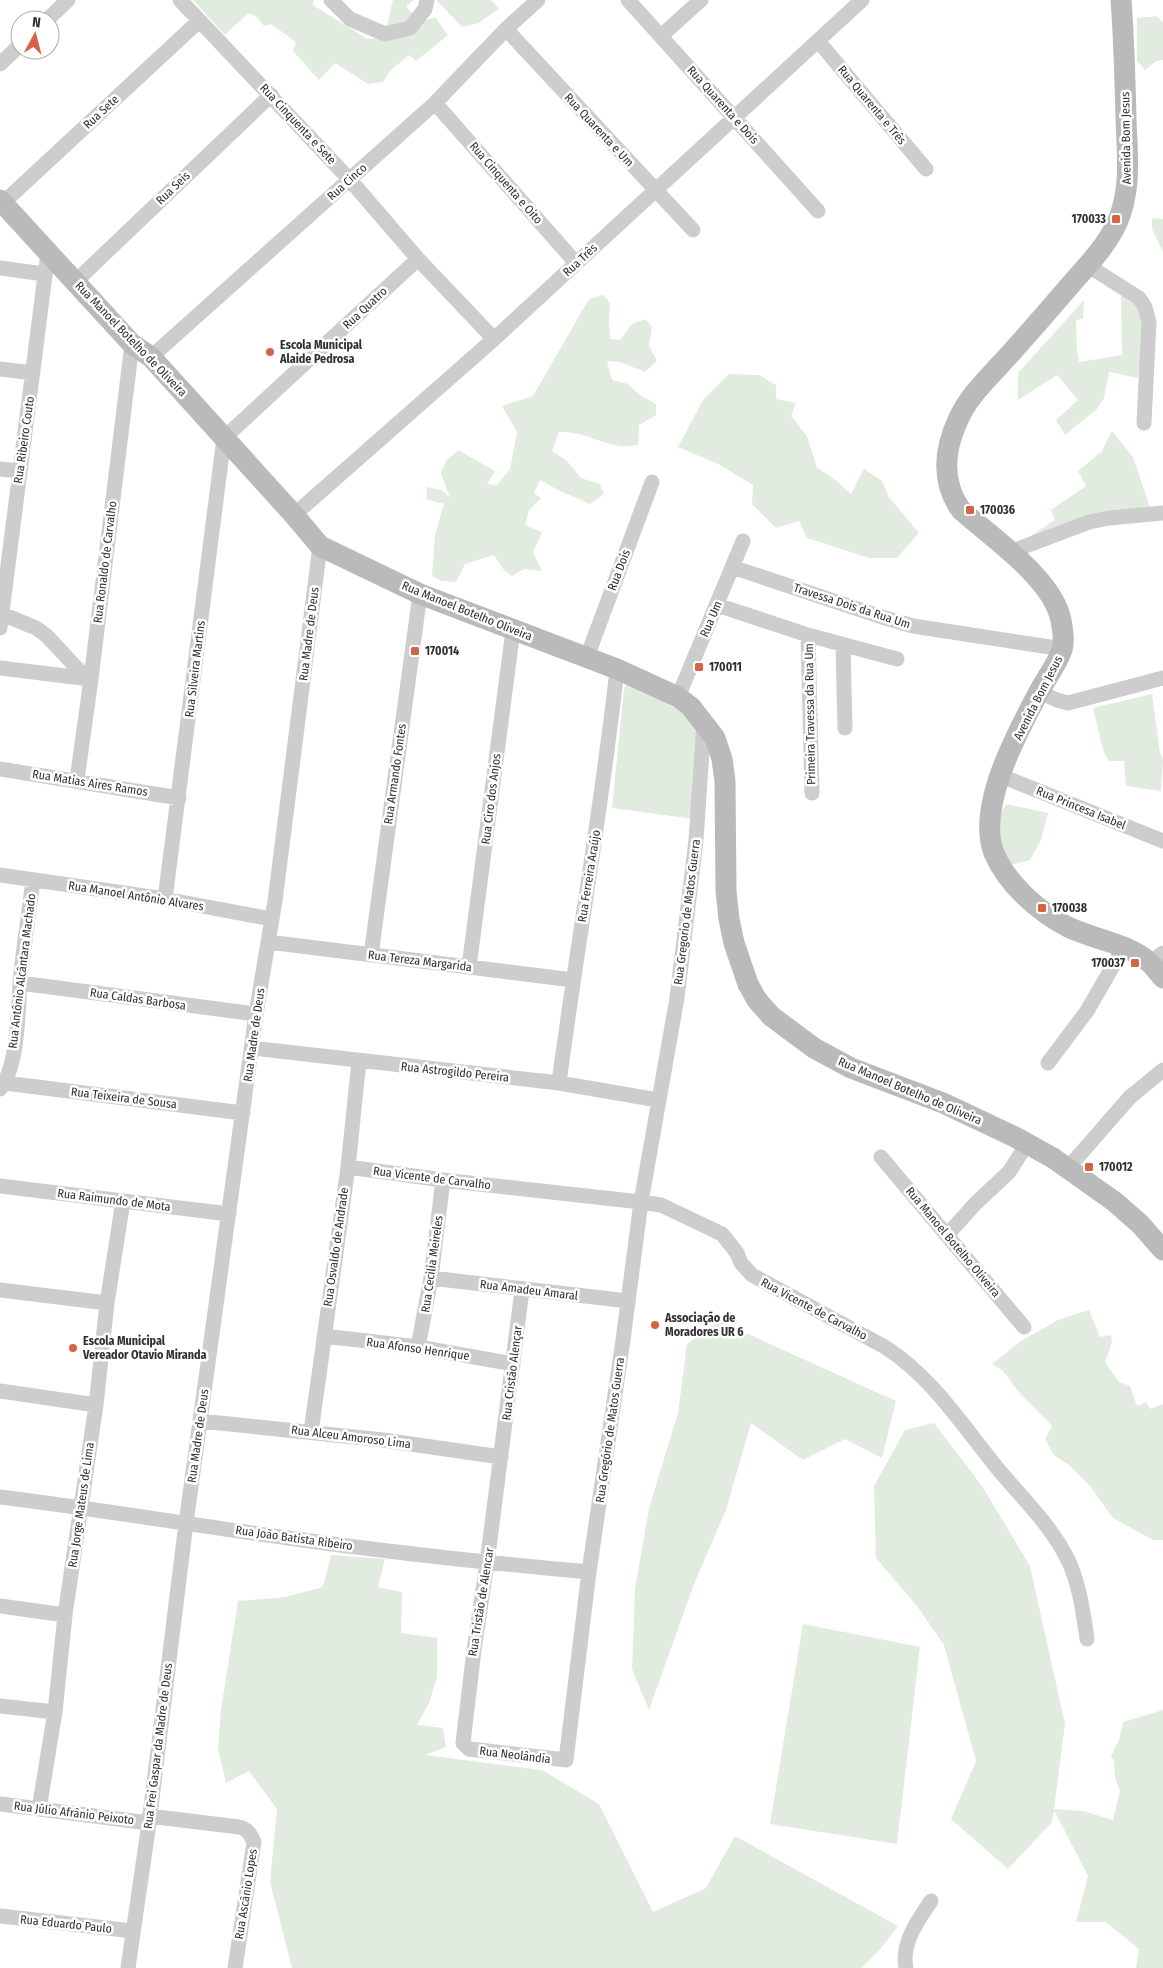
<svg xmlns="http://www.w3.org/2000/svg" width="1163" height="1968" viewBox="0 0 1163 1968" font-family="'Fira Sans Condensed',sans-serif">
	<rect width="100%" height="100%" fill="#fff"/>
	<path fill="#e2ebdf" d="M193,0H314L313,5L367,39L384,38L393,0H414L406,6L419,22L435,17L448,35L416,61L409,55L390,71L383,82L368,84L335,63L319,80L293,51L296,42L271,24L264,26L256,16L248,13L225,35Z
		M436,0H491L499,9L478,23L462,27Z
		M1157,16L1163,23V60L1155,62L1145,70L1137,61V18Z
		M1152,218L1163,219V252L1152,229Z
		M603,295L610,303L609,320L610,339L620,340L632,324L645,319L652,327L649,346L657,361L645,372L620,362L607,361L612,380L628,384L641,396L656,404V415L639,425L638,445C633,445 627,447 622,446C599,444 585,431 559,432L552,451L567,461L581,478L600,484L604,494L590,504L560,491L540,480L534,493L541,498L529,510L525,525L542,532L533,552L542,571L524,569L512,576L503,569L494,555L465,564L456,582L442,581L432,576L435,535L444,504L426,499L427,487L442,490L450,498L441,473L446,461L458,450L495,471L487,484L497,485L510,469L517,432L502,406L533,396L589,299Z
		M1121,295L1137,305L1145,327L1138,378L1109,372L1104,398L1097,409L1065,435L1056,420L1078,400L1057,375L1018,400V373L1084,300L1083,319L1076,320L1077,350L1079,362L1122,355Z
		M729,374L759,375L776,385V399L796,403L791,416L807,436L817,468L833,478L851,494L864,469L882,481L888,496L919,533L897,558H869L807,538L799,521L776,528L752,504L753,485L720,465L678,447L703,400Z
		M1112,431L1133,457L1151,511L1020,543L1055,520L1051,510L1086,486L1078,471L1102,451Z
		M628,683L655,695L689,718L698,721L694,819L612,808L624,689Z
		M1152,694L1160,753L1163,759L1161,791L1126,786L1124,761H1109L1103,750L1093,708Z
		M1007,804L1048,813L1041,840L1030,860L1002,867L999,815Z
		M1089,1310L1100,1337L1111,1335L1112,1343L1105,1362L1119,1382L1130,1386L1137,1406L1146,1402L1150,1409L1163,1404V1540H1153L1113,1518L1089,1485L1069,1465L1054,1455L1045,1439L1052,1426L1018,1391L1003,1371L992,1364L1021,1341L1058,1320Z
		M719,1321L896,1401L882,1458L845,1439L803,1460L751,1423L726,1510L694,1584L649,1710L632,1669L635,1589L649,1508L678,1413L687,1344Z
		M934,1423L982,1486L1030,1566L1065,1724L1054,1809L1083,1811L1113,1820L1120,1791L1115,1778L1114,1761L1111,1756L1119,1740L1123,1722L1163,1710V1968H1136L1139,1949L1106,1922H1076L1088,1876L1054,1810L1052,1822L1008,1869L951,1819L976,1761L944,1645L917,1606L876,1558L874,1486L905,1430Z
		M331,1555L385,1559L378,1587L402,1592L401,1633L437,1638V1677L429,1703L417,1725L443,1728L446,1747L425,1755L542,1770L599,1804L653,1912L706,1888L735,1836L898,1926L878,1952L861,1968H292L270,1882L277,1809L249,1771L226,1783L218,1749L221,1710L238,1601L285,1597L323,1587Z
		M803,1624L920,1647L897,1844L770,1824Z"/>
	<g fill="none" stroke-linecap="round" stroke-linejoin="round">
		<path stroke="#cdcdcd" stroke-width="15" d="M180,0L350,180L418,259L494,339
			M331,0L350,19L385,34L410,28L425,9L427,0
			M628,0L818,211
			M47,20L68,0
			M506,29L693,230
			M661,36L701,0
			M818,41L926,169
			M0,64L20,45
			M435,103L576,263
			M3,203L199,21
			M1087,265L1139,298L1145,307L1149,322L1144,423
			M0,268L44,274
			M75,282L271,95
			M151,357L435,103L506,29L538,0
			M0,369L33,373
			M0,469L19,471
			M294,515L494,339L862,0
			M1010,552L1089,522L1109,518L1163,513
			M732,567L882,617L913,626L1063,649
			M717,605L808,635L897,659
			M2,614L36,628L47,636L86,678
			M0,628L48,252
			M808,635L812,793
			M843,645L845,728
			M587,657L652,482
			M0,668L90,679
			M1039,692L1057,700L1068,703L1163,678
			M678,697L743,541
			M0,769L179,798
			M999,775L1163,841
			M77,780L91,679L132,344
			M0,875L165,899L272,919
			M165,899L224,438L418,259
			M268,942L573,980
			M371,955L420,594
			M1150,963L1163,953
			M469,967L513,630
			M20,983L256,1014
			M252,1048L559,1083L658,1100
			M1048,1063L1087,1011L1124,947
			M5,1083L243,1113
			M559,1083C577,945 602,808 617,669
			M0,1089C18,1067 18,1012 20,983C23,949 29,914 33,880
			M881,1157L1024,1327
			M348,1167L443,1180L641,1202L661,1205L722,1234L737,1253L741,1263L752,1275L885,1347C933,1378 962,1425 998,1469C1023,1499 1052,1526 1069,1562C1080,1587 1083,1612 1087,1639
			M1068,1168L1130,1097L1163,1070
			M0,1186L229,1214
			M947,1235L976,1203L1009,1172L1027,1144
			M431,1278L628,1301
			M0,1290L107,1303
			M522,1290L487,1563L474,1650L463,1743L469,1749L566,1760L589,1572L623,1340L641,1202L677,998L696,840L704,722
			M324,1336L418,1347L513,1364
			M418,1347L431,1278L443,1180
			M0,1391L96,1405
			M200,1421L383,1440L501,1457
			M311,1432L348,1167L359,1061
			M0,1497C96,1509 192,1525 288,1538C388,1552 488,1563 589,1572
			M0,1606L65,1615
			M0,1706L55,1712
			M0,1804L149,1823
			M39,1809L55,1712L65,1615L96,1405L107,1303L123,1201
			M149,1816L239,1827C248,1829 250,1834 254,1842L235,1968
			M0,1916L133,1931
			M128,1968L149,1823L186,1523L256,1014L275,901L320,546
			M906,1968C901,1943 918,1920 931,1901"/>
		<path stroke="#bababa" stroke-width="21" d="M1121,0C1124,39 1125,78 1126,118C1127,152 1132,190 1117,223C1107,245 1088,265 1072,283C1048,311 1024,339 999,366C984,382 967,399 958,420C944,450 941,482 961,510C990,536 1047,575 1059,613C1062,622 1065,641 1062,650C1057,664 1047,677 1040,690C1018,731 976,807 994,853C1007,884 1039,912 1068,927C1095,940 1129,943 1151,964C1155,968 1159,973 1163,978
			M0,200L132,344L151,357L294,515L320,546L420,594L617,669L678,697L691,707L715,738L722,759L725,781L726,891L729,919L734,943L748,984L757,1000L771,1016L814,1048L851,1068L943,1103L1015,1137L1053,1158L1115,1202L1140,1224L1163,1250"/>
	</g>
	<g fill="#d56344" stroke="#fff" stroke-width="2">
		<rect x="1111" y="214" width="10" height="10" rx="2.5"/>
		<circle cx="270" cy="352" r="5"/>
		<rect x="965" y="505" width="10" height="10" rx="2.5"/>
		<rect x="410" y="646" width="10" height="10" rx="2.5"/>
		<rect x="694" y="662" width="10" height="10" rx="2.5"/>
		<rect x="1037" y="903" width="10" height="10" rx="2.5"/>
		<rect x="1130" y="958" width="10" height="10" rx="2.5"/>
		<rect x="1084" y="1162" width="10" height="10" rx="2.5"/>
		<circle cx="655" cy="1325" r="5"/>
		<circle cx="73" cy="1348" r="5"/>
	</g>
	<g text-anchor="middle" stroke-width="5" stroke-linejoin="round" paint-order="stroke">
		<g font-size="12" fill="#303030" stroke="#fff">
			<text transform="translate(723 105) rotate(48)" y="4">Rua Quarenta e Dois</text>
			<text transform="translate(872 105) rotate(50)" y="4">Rua Quarenta e Três</text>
			<text transform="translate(101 112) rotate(-43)" y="4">Rua Sete</text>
			<text transform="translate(298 124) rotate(47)" y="4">Rua Cinquenta e Sete</text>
			<text transform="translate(599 130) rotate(47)" y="4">Rua Quarenta e Um</text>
			<text transform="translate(1126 138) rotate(-91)" y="4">Avenida Bom Jesus</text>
			<text transform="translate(347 182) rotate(-42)" y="4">Rua Cinco</text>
			<text transform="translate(506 183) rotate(49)" y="4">Rua Cinquenta e Oito</text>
			<text transform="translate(173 188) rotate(-44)" y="4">Rua Seis</text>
			<text transform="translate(580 260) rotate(-43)" y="4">Rua Três</text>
			<text transform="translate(365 308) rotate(-43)" y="4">Rua Quatro</text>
			<text transform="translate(131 339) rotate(46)" y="4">Rua Manoel Botelho de Oliveira</text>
			<text transform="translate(24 440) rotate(-82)" y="4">Rua Ribeiro Couto</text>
			<text transform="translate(105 562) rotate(-83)" y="4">Rua Ronaldo de Carvalho</text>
			<text transform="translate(619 570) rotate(-69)" y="4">Rua Dois</text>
			<text transform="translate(852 606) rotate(18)" y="4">Travessa Dois da Rua Um</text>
			<text transform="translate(467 611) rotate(22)" y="4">Rua Manoel Botelho Oliveira</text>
			<text transform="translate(711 619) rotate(-67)" y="4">Rua Um</text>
			<text transform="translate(309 634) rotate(-83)" y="4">Rua Madre de Deus</text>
			<text transform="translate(195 669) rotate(-83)" y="4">Rua Silveira Martins</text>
			<text transform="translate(1038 698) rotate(-63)" y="4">Avenida Bom Jesus</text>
			<text transform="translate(810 714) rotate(-91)" y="4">Primeira Travessa da Rua Um</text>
			<text transform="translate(395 774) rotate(-82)" y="4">Rua Armando Fontes</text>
			<text transform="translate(90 783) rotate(9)" y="4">Rua Matias Aires Ramos</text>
			<text transform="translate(491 799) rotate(-83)" y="4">Rua Ciro dos Anjos</text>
			<text transform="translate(1081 808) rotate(22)" y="4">Rua Princesa Isabel</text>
			<text transform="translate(589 876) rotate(-81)" y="4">Rua Ferreira Araújo</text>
			<text transform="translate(136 896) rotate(9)" y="4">Rua Manoel Antônio Alvares</text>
			<text transform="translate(687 912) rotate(-83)" y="4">Rua Gregorio de Matos Guerra</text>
			<text transform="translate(420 961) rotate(7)" y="4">Rua Tereza Margarida</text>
			<text transform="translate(22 971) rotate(-83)" y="4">Rua Antônio Alcântara Machado</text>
			<text transform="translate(138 999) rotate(8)" y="4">Rua Caldas Barbosa</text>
			<text transform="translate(254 1035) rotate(-82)" y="4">Rua Madre de Deus</text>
			<text transform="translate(455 1072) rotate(6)" y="4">Rua Astrogildo Pereira</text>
			<text transform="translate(910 1091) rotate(23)" y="4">Rua Manoel Botelho de Oliveira</text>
			<text transform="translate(124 1098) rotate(7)" y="4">Rua Teixeira de Sousa</text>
			<text transform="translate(432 1178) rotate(7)" y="4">Rua Vicente de Carvalho</text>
			<text transform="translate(114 1200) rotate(7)" y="4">Rua Raimundo de Mota</text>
			<text transform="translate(953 1242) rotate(50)" y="4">Rua Manoel Botelho Oliveira</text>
			<text transform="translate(336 1247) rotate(-82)" y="4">Rua Osvaldo de Andrade</text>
			<text transform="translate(432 1264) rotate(-82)" y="4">Rua Cecilia Meireles</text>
			<text transform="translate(529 1290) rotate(7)" y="4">Rua Amadeu Amaral</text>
			<text transform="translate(814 1309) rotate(28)" y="4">Rua Vicente de Carvalho</text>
			<text transform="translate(418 1349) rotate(8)" y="4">Rua Afonso Henrique</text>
			<text transform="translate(512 1373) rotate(-83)" y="4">Rua Cristão Alençar</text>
			<text transform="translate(610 1430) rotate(-82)" y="4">Rua Gregório de Matos Guerra</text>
			<text transform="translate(198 1436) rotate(-82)" y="4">Rua Madre de Deus</text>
			<text transform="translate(351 1437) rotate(7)" y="4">Rua Alceu Amoroso Lima</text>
			<text transform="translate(81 1505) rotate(-82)" y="4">Rua Jorge Mateus de Lima</text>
			<text transform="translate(294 1538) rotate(8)" y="4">Rua João Batista Ribeiro</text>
			<text transform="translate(481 1602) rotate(-81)" y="4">Rua Tristão de Alencar</text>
			<text transform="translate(158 1746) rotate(-83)" y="4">Rua Frei Gaspar da Madre de Deus</text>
			<text transform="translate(515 1755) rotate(7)" y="4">Rua Neolândia</text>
			<text transform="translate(74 1813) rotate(7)" y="4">Rua Júlio Afrânio Peixoto</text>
			<text transform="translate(246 1894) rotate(-81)" y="4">Rua Ascânio Lopes</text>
			<text transform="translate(66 1924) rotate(6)" y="4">Rua Eduardo Paulo</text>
		</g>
		<g font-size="12" font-weight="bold" fill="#303030" stroke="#fff" text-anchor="start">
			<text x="1106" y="223" text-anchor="end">170033</text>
			<text x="280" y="349">Escola Municipal<tspan x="280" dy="14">Alaide Pedrosa</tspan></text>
			<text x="980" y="514">170036</text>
			<text x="425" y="655">170014</text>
			<text x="709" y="671">170011</text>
			<text x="1052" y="912">170038</text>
			<text x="1125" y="967" text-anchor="end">170037</text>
			<text x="1099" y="1171">170012</text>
			<text x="665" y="1322">Associação de<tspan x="665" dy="14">Moradores UR 6</tspan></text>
			<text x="83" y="1345">Escola Municipal<tspan x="83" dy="14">Vereador Otavio Miranda</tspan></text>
		</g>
	</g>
	<g transform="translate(35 35) rotate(7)"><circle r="24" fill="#ffffff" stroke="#acacac"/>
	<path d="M0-4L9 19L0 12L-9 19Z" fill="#d56344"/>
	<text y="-8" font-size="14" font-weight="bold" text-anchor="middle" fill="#303030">N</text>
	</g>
</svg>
